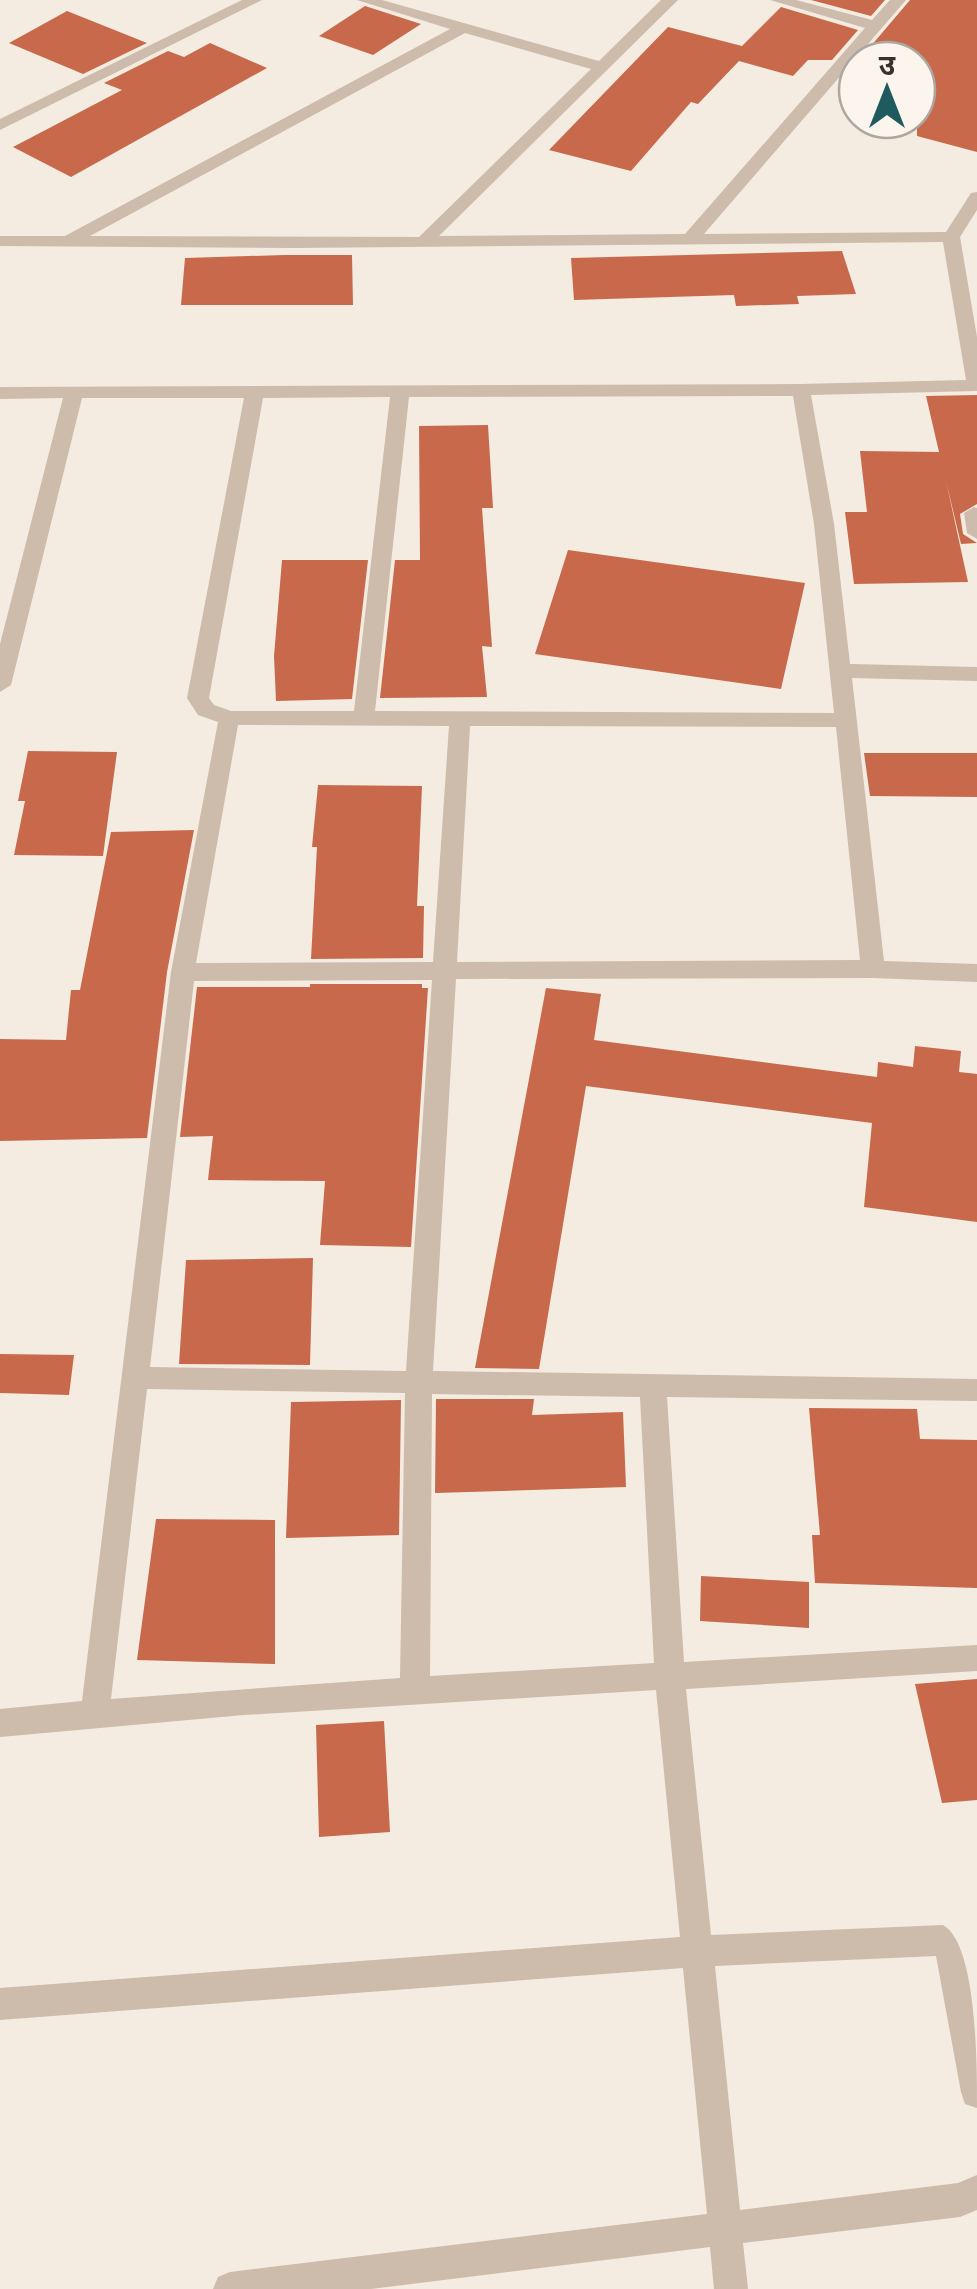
<svg xmlns="http://www.w3.org/2000/svg" width="977" height="2289" viewBox="0 0 977 2289" font-family="Quicksand,'Noto Sans Devanagari',sans-serif">
	<rect width="100%" height="100%" fill="#f4ebe1"/>
	<path fill="#c8694b" d="M811,0H885L871,16Z
		M910,0H977V152L917,136V60H859Z
		M365,6L421,24L373,55L319,36Z
		M781,7L858,30L832,60H808L793,76L739,61L698,104L691,102L631,171L549,150L668,27L742,46Z
		M67,11L147,43L83,74L9,43Z
		M210,43L267,68L71,177L13,147L122,90L104,83L168,51L184,57Z
		M842,251L856,294L797,296L799,304L736,306L734,295L574,300L571,258Z
		M284,255H352L353,305H181L185,258Z
		M977,395V504L960,514L963,534L977,543L961,544L946,481L968,582L854,584L845,512H867L860,451L939,452L926,396Z
		M488,425L493,508H482L492,647L482,646L487,697L380,698L395,560H420L419,426Z
		M568,550L805,583L781,689L535,654Z
		M282,560H368L352,699L276,701L274,656Z
		M28,751L117,752L103,856L14,855L25,801H18Z
		M864,753H977V797L870,796Z
		M318,785L422,786L417,906H424L423,958L311,959L317,847H312Z
		M194,830L167,972L147,1138L0,1141V1039L66,1040L71,990H80L111,832Z
		M310,984H422V988H428L411,1247L320,1245L325,1181L208,1180L213,1136L180,1137L197,987H310Z
		M546,988L601,994L594,1040L877,1077L878,1062L913,1067L915,1046L961,1051L959,1072L977,1074V1222L864,1207L872,1123L586,1086L539,1369L475,1368Z
		M313,1258L310,1365L179,1364L186,1260Z
		M0,1354L74,1355L69,1395L0,1393Z
		M436,1399H534L532,1415L623,1412L626,1487L435,1493Z
		M401,1400L399,1535L286,1538L291,1402Z
		M809,1408L917,1409L920,1439L977,1440V1588L815,1583L812,1535H820Z
		M156,1519L275,1520V1664L137,1660Z
		M701,1576L809,1582V1628L700,1621Z
		M977,1679V1800L942,1803L915,1684Z
		M384,1721L390,1832L319,1837L316,1725Z"/>
	<g fill="none" stroke-linecap="round" stroke-linejoin="round">
		<path fill="#cdbbac" fill-rule="evenodd" d="M242,0H262L0,130V119Z
			M357,0H382L599,61L661,0H678L439,236L685,234L865,28L770,0H796L872,20L890,0H906L704,234L946,232L971,193L977,192V210L960,237L977,337V391L811,395L834,524L850,664L977,667V681L852,678L884,961L977,964V982L873,978L456,979L433,1371L977,1379V1401L667,1397L684,1662L977,1645V1671L686,1689L711,1935L943,1925C977,1944 977,2064 977,2108L965,2104L961,2092L936,1956L715,1966L740,2210L958,2183L977,2175V2210L960,2217L743,2243L748,2289H714L710,2247L371,2289H213L218,2277L230,2272L707,2214L683,1968L0,2020V1988L680,1937L656,1690L244,1715L0,1737V1709L82,1701L171,972L218,722L198,715L187,698L244,398H82L11,685L0,692V644L63,398L0,399V387L801,384L966,380L943,242L294,248L0,246V236H65L450,29ZM465,33L591,69L419,237L90,236ZM793,396L814,524L834,713L375,711L409,397ZM390,397L354,711H231L214,705L209,698L263,398ZM238,725L449,726L433,962L196,963ZM470,726L836,727L860,960L457,962ZM432,980L406,1371L150,1367L194,981ZM147,1389L405,1393L400,1678L111,1699ZM432,1394L640,1397L654,1663L430,1676Z
			M974,507L977,508V539L967,533L964,513Z"/>
	</g>
	<g transform="translate(887 90)"><circle r="48" fill="#fbf5ee" stroke="#aea6a0" stroke-width="2.5"/>
	<path d="M0-8L18 38L0 25L-18 38Z" fill="#1f5a5e"/>
	<text y="-15" font-size="28" font-weight="bold" text-anchor="middle" fill="#3b302b">उ</text>
	</g>
</svg>
